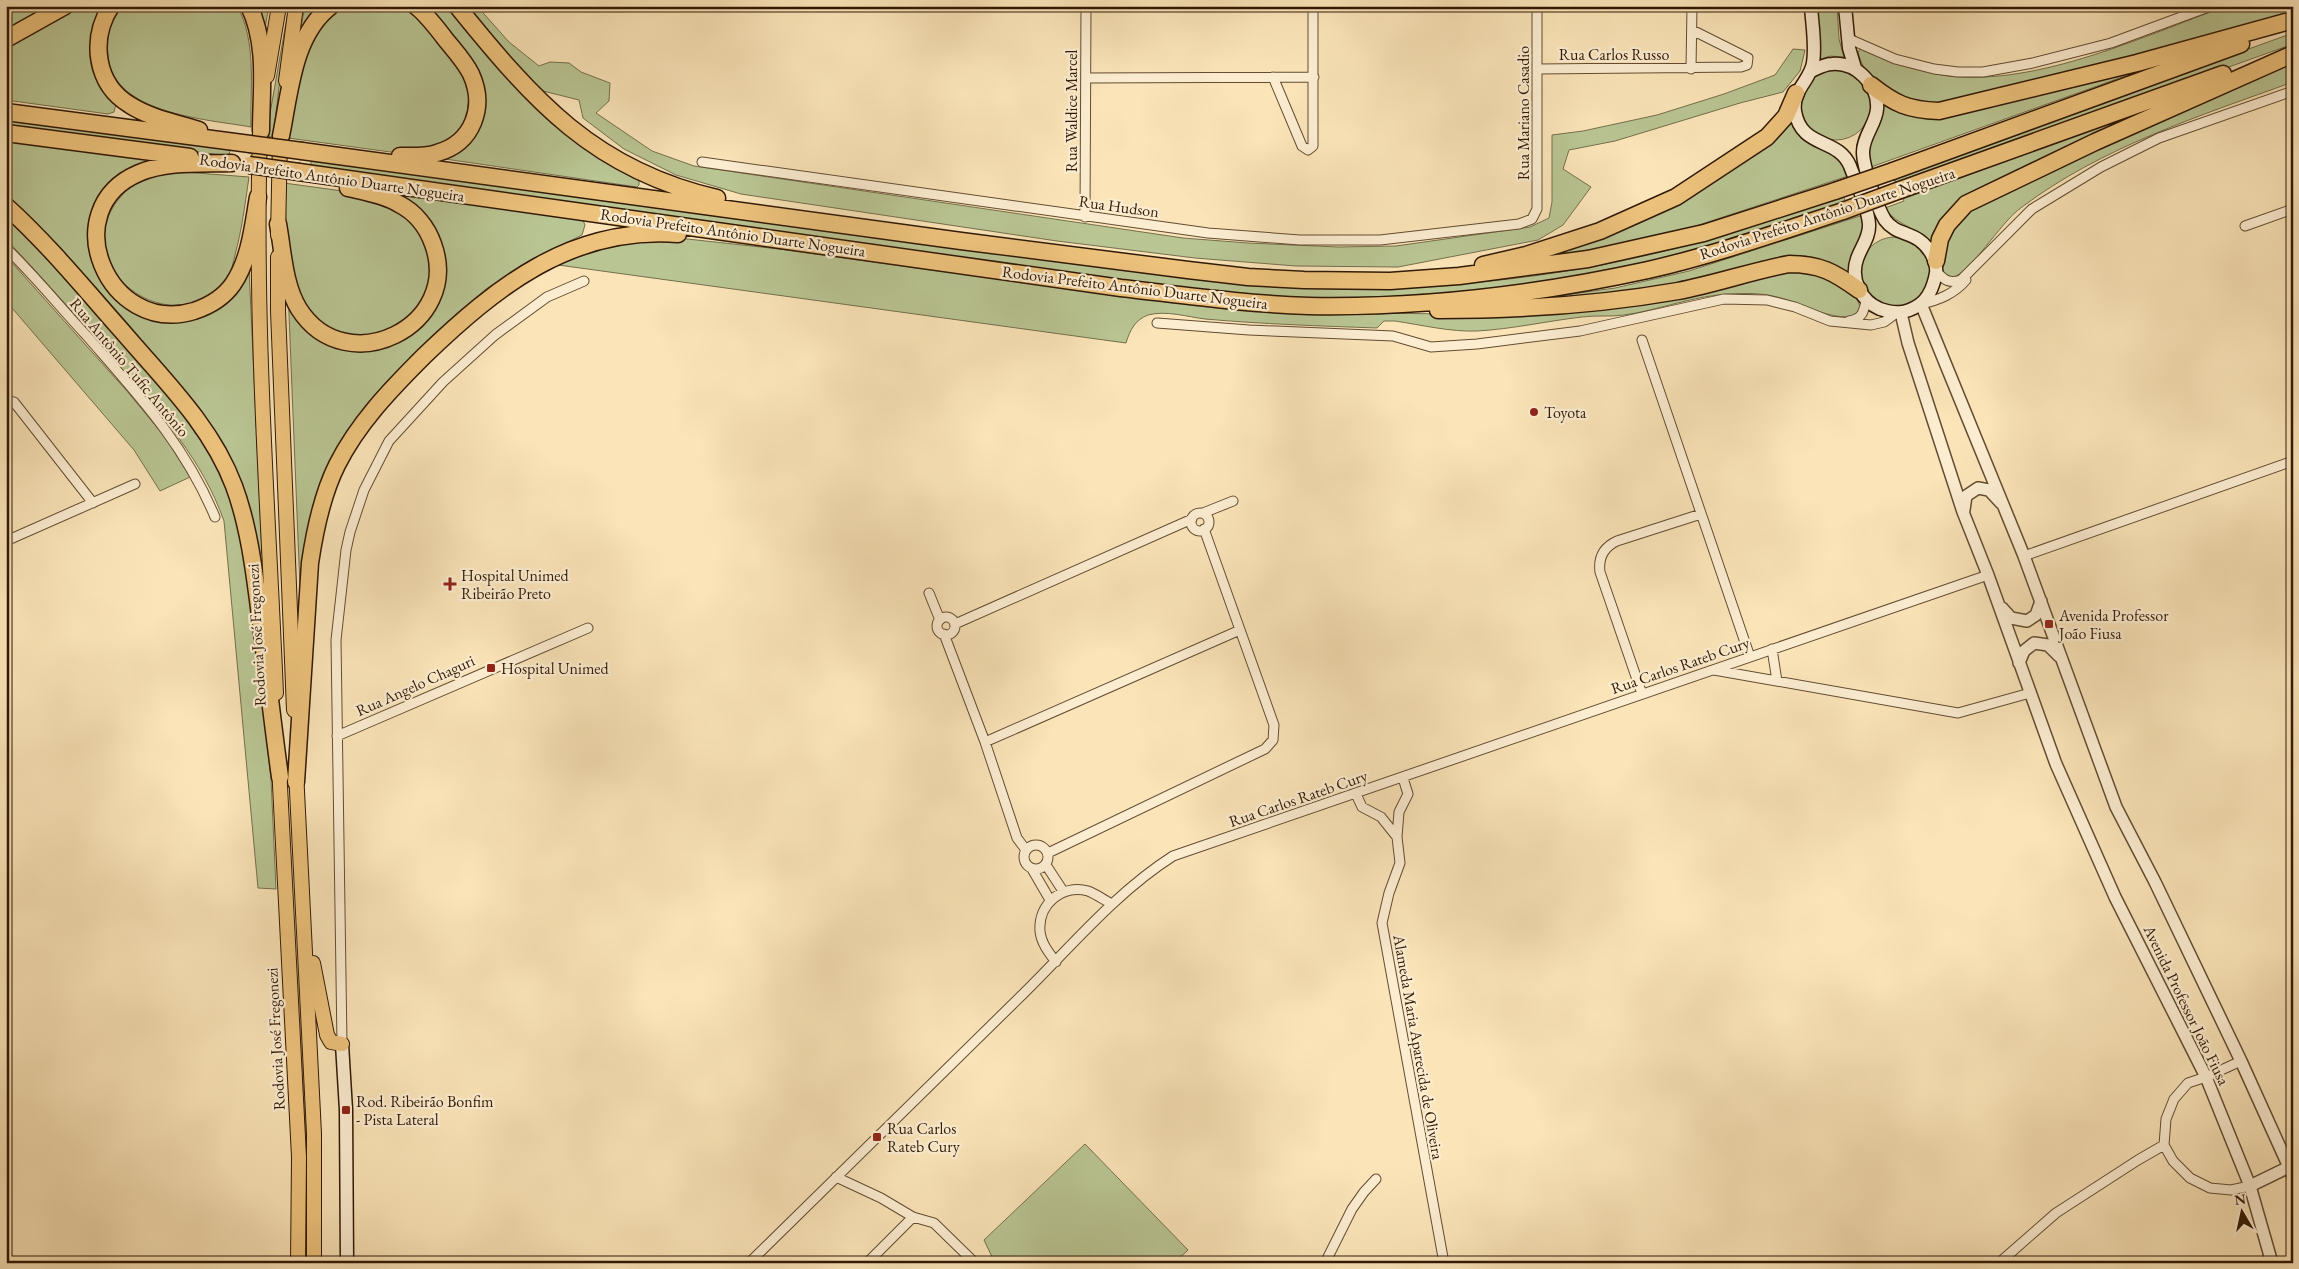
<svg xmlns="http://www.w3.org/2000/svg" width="2299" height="1269" viewBox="0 0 2299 1269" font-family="'EB Garamond',serif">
	<rect width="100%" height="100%" fill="#fae4b8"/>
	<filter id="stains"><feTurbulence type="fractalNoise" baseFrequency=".004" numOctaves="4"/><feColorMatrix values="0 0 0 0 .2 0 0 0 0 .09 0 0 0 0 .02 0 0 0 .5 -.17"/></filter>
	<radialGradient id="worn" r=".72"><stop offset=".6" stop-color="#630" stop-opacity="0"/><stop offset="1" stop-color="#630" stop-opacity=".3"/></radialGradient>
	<path fill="#b9c593" stroke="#756f4c" d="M22,6H60L6,35V15Z
		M75,6H106C93,24 84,55 95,76C100,87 108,96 116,104L114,112L108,114L6,100V43Z
		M123,6H237C257,41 250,88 251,127C206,119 113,114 108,56C106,34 110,23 123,6Z
		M257,6H269L264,33Z
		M289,6L273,137L266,136Z
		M305,6H324L299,37Z
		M344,6H399L419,19L429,28L464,72L472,106L455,140L405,154L288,138L304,47L333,11Z
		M422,6H453L489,52L639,179V185L637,187L445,159C478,143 473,128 480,95Z
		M464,6H477L509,42L539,66L550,62L569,63L581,72L610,83L609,101L596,113L652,151L694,166L1183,238L1248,243L1338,247L1396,246L1530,227L1549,218L1552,202V135L1583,131L1657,115L1724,94L1775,75L1793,49L1805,50L1800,71L1783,92L1740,103L1615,141L1569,150L1563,169L1591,187L1563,225L1538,240L1398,267L1296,266L1195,258L1057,241L741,194L676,175L624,149L583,118L579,100L539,90Z
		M1815,6H1837L1839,39L1844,57L1830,56L1818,60Z
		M2227,6H2293V16L1952,104C1941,104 1927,107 1917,104C1891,98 1864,79 1858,52L1861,48C1889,58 1918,72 1948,76C2039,86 2143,36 2227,6Z
		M2293,33V44L1897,186L1893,177Z
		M2293,59V82C2199,116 2102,147 2022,207C1999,223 1972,273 1951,278L1942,271C1940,240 1952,230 1969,206Z
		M1801 105a35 35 0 1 1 70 0a35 35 0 1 1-70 0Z
		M2142,70L1871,167L1868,145L1882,100L1899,110Z
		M2174,100L1982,190L1933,245C1920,228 1896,226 1885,208L1904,201L1903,199Z
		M1791,119C1806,150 1812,139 1835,156C1841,160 1844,169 1848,176L1693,227L1589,250L1537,258L1590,240Z
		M6,120L230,150L229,156L6,127Z
		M6,141L154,160L125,174L90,239L122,302L143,316L172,321L249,268L262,552L259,556C250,522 244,486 229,454C218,429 196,407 179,386C126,318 68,255 6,194Z
		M311,161L1262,285C1407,294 1555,282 1695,243C1745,230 1794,212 1843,195L1846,203L1745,239L1577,279L1440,295L1306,299L1217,294L311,166Z
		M184,172L249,177C245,204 242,229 235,255C233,262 232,271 228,277C179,347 69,274 115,204C124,192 135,180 150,176C161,174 173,173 184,172Z
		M284,183L350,192L395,205L424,237L433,269L423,307L376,338L330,332L300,302L287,239Z
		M405,194L582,218L585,225L582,235L529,261L486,289L388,380L365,406L340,443L303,589L300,586L299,563L288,289L326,339L412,333L444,267L402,196Z
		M6,210L190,415L234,495L249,577L271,779L276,889L258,888L224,521C202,459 162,416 120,367C83,324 45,280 6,239Z
		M1863,215C1866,237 1847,254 1851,277L1806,256H1787L1645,290L1507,303L1615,288L1689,271Z
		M669,237L779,249L1159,301L1282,312L1455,314L1785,270C1793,270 1804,268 1813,270C1827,273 1860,293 1860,309C1851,331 1794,300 1777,297C1762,293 1747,293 1731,294C1695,295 1660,310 1624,315C1610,317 1596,315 1582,317C1547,321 1513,329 1477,331C1450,332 1422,325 1395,321H1384L1377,328C1320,326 1262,324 1205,319C1188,317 1166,310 1148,315C1135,320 1130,330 1126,343L551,264L578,252Z
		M1860 272a35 35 0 1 1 70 0a35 35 0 1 1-70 0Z
		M6,256L126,390L165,437L190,477L160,491L134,450L6,301Z
		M1085,1144L1188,1250L1174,1263H995L984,1240Z"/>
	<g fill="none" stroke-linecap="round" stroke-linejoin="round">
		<defs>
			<path id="minor" d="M1847,38L1895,59L1934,69L1958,72H1983L2033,63L2111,43L2211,6
				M1538,69L1741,67L1747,65L1748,58L1692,30
				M1691,69L1692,6
				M1273,77L1302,146L1308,150L1313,146V6
				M1086,78L1314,77
				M702,162L1208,233L1300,240H1380L1519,224L1532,219L1537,209V6
				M1085,217L1086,6
				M2245,226L2293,209
				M6,248C34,275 59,306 86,335C138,395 184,443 215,517
				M1936,271C1944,280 1949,284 1961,280L2032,209L2101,167L2159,138L2293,91
				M1921,304C1939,300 1954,294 1966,280
				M1849,321C1862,319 1864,312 1866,300
				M1157,323L1249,330L1393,336L1431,347L1477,344L1580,331L1724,299L1767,300L1795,307L1830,321L1871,325L1884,322L1895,314
				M1642,340L1750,657
				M6,401L14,402L93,503
				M1203,513L1233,501
				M1191 522a9 9 0 1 1 18 0a9 9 0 1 1-18 0Z
				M6,541L135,484
				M2024,556L2293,461
				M929,593L940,620
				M937 626a9 9 0 1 1 18 0a9 9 0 1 1-18 0Z
				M955,624L1192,519
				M944,634L985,742L1017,838L1026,850
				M1772,649L1777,681
				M1714,670L1958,713L2030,693
				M1642,694L1600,572C1598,557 1604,547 1617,541L1701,514
				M337,736L588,628
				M985,742L1240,630
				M1403,778L1408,794L1399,812L1397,837L1400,863L1389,893L1382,923L1444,1263
				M1356,794L1362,807L1381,817L1397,837
				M1024 857a12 12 0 1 1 24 0a12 12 0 1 1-24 0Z
				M1048,853L1265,749L1273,740L1274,725L1204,529
				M1046,865L1063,891
				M1032,869L1050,900
				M1056,962C1049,953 1041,943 1040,931C1038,904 1062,884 1088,891C1096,894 1104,900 1112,904
				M342,1044L336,640L346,550L350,532L364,490L389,441L443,382L495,335L547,297L584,281
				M2241,1061L2206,1077L2188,1083L2174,1099L2166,1119L2164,1145L2173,1161L2190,1178L2210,1188L2231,1190L2250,1186
				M836,1177L881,1198L913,1217L934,1223L975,1263
				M749,1263C839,1174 930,1085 1021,996C1070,948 1115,893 1173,856L1988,575
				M867,1263L913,1217
				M1321,1263L1326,1261L1352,1209L1364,1192L1376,1179
				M1999,1263L2056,1213L2138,1160L2164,1145"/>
			<path id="tertiary" d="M1921,304L2024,556L2116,807L2155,882L2241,1061L2293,1176
				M1901,313L1908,343L1963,512L1988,575L2056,764L2115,897L2206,1077L2250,1186L2272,1263
				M1964,510L1966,496L1978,488L1989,490L2001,503
				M2002,608L2011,618L2027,621L2036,615L2041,601
				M2019,663L2024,651L2034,643L2048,645L2059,656
				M2250,1186L2289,1167"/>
			<path id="secondary" d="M1811,6C1812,24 1816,45 1813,63C1810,81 1792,90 1795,111C1801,149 1838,137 1850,166C1856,182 1868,208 1869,224C1870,237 1861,247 1857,259C1850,279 1861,301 1880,309C1895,314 1905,314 1919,305C1929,298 1934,284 1936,273C1937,266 1935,261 1932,255C1918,229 1898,238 1885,220C1877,207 1863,167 1863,152C1863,136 1876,124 1877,109C1879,85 1856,62 1832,64C1825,64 1818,68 1811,71
				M1845,6L1849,48L1855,68
				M342,1044L346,1110L347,1263"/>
			<path id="trunk" d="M267,76L279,6
				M286,81L296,6
				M260,134C254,320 268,507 276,693
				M278,235L280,139
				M278,257V311L294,710
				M279,766L299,1157L298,1263
				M296,771L314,1134V1263
				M313,963L327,1035L331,1042L342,1044"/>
			<path id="motorway" d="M111,6C90,39 95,84 130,105C150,118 177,123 199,130
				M249,6C268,45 261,90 261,131
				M457,6C533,100 594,170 717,198
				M6,39L65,6
				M1871,85C1895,104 1908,110 1939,111L2137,63L2293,20
				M6,112L250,144
				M6,133L190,157
				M281,136C290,92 293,35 331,6
				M302,151L961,241L1188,270L1248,277L1304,280L1390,281L1459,276L1588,259L1704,233L1835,191
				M400,156C412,156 425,157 437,153C473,143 486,107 471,74C465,62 455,51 446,40C437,28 428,16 416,6
				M232,163C202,164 167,161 139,173C54,209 108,337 194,311C209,306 224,297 233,284C250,259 253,225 258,197
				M1893,171L2241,44
				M299,172L1121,288C1183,295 1246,304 1309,306C1422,308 1538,294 1648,270C1714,255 1779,232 1843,211
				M1900,190L2223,74
				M6,206C48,244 84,288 122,331C163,379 211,425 234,486C250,529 255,578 261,623C267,675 273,726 280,777
				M278,224C283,251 284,285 299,309C346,383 463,326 433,244C427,227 415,212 399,204C384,195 365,192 348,188
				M1936,261L1940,239L1947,225L1966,204L2095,142L2293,54
				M1483,265L1526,255L1600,231L1676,197L1767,137L1786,116L1796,93
				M1438,310C1519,310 1598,305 1678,291C1715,284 1752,271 1789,264C1820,264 1834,272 1859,290
				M296,782L310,563C315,529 322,495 337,465C358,423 391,389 424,356C496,287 571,226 678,234"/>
		</defs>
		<use href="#minor" stroke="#634c32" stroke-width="11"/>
		<use href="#tertiary" stroke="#634c32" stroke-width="14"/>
		<use href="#secondary" stroke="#311905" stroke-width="15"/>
		<use href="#trunk" stroke="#311905" stroke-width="16"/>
		<use href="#motorway" stroke="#311905" stroke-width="19"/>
		<use href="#minor" stroke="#fcedd1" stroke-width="9"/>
		<use href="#tertiary" stroke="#fcedd1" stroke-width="11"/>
		<use href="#secondary" stroke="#fcedd1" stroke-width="12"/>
		<use href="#trunk" stroke="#edc27c" stroke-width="14"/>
		<use href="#motorway" stroke="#edc27c" stroke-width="16"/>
		<defs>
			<path id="motorway-bridge" d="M250,144L302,151
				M249,165L299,172
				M1835,191L1893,171
				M1843,211L1900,190"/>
		</defs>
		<use href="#motorway-bridge" stroke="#311905" stroke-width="19" stroke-linecap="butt"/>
		<use href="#motorway-bridge" stroke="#edc27c" stroke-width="16"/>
	</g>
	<g fill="#8f2418" stroke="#fcedd1" stroke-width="2">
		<circle cx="1534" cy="412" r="5"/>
		<path d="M447.5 576.5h5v5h5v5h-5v5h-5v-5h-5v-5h5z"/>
		<rect x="2044" y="619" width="10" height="10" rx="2.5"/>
		<rect x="486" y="663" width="10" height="10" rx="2.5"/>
		<rect x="341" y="1105" width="10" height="10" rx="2.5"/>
		<rect x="872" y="1132" width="10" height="10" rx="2.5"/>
	</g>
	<g text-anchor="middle" stroke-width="4.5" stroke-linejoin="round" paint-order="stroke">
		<g font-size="16" fill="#311905" stroke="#fcedd1">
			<text x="1614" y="60">Rua Carlos Russo</text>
			<text transform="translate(1071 111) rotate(-90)" y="6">Rua Waldice Marcel</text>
			<text transform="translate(1523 113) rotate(-90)" y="6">Rua Mariano Casadio</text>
			<text transform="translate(332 177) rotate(8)" y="6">Rodovia Prefeito Antônio Duarte Nogueira</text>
			<text transform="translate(1119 206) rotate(8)" y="6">Rua Hudson</text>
			<text transform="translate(1827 213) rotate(-18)" y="6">Rodovia Prefeito Antônio Duarte Nogueira</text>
			<text transform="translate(733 232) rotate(8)" y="6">Rodovia Prefeito Antônio Duarte Nogueira</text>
			<text transform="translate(1135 287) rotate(7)" y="6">Rodovia Prefeito Antônio Duarte Nogueira</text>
			<text transform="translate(130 367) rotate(50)" y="6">Rua Antônio Tufic Antônio</text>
			<text transform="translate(256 635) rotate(-93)" y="6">Rodovia José Fregonezi</text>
			<text transform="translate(1680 665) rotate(-19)" y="6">Rua Carlos Rateb Cury</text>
			<text transform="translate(415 685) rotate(-24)" y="6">Rua Angelo Chaguri</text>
			<text transform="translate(1298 798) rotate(-19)" y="6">Rua Carlos Rateb Cury</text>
			<text transform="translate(2187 1005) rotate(64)" y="6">Avenida Professor João Fiusa</text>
			<text transform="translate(275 1039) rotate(-93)" y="6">Rodovia José Fregonezi</text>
			<text transform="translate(1419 1047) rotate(80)" y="6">Alameda Maria Aparecida de Oliveira</text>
		</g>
		<g font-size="16" fill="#311905" stroke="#fcedd1" text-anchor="start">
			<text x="1544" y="418">Toyota</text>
			<text x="461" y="581">Hospital Unimed<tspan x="461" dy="18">Ribeirão Preto</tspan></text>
			<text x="2059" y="621">Avenida Professor<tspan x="2059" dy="18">João Fiusa</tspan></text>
			<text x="501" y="674">Hospital Unimed</text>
			<text x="356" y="1107">Rod. Ribeirão Bonfim<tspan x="356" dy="18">- Pista Lateral</tspan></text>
			<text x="887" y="1134">Rua Carlos<tspan x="887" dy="18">Rateb Cury</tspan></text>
		</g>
	</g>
	<rect width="2299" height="1269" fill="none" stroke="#fae4b8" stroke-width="25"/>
	<rect x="8" y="8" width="2284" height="1254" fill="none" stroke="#311905" stroke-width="2.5"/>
	<rect x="12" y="12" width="2274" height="1244" fill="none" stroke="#311905"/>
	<g transform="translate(2242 1212) rotate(351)" stroke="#fcedd1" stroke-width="4" paint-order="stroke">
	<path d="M0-4L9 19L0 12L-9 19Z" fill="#311905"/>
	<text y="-8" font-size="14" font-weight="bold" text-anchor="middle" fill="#311905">N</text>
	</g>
	<rect width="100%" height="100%" filter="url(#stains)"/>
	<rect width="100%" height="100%" fill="url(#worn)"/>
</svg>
